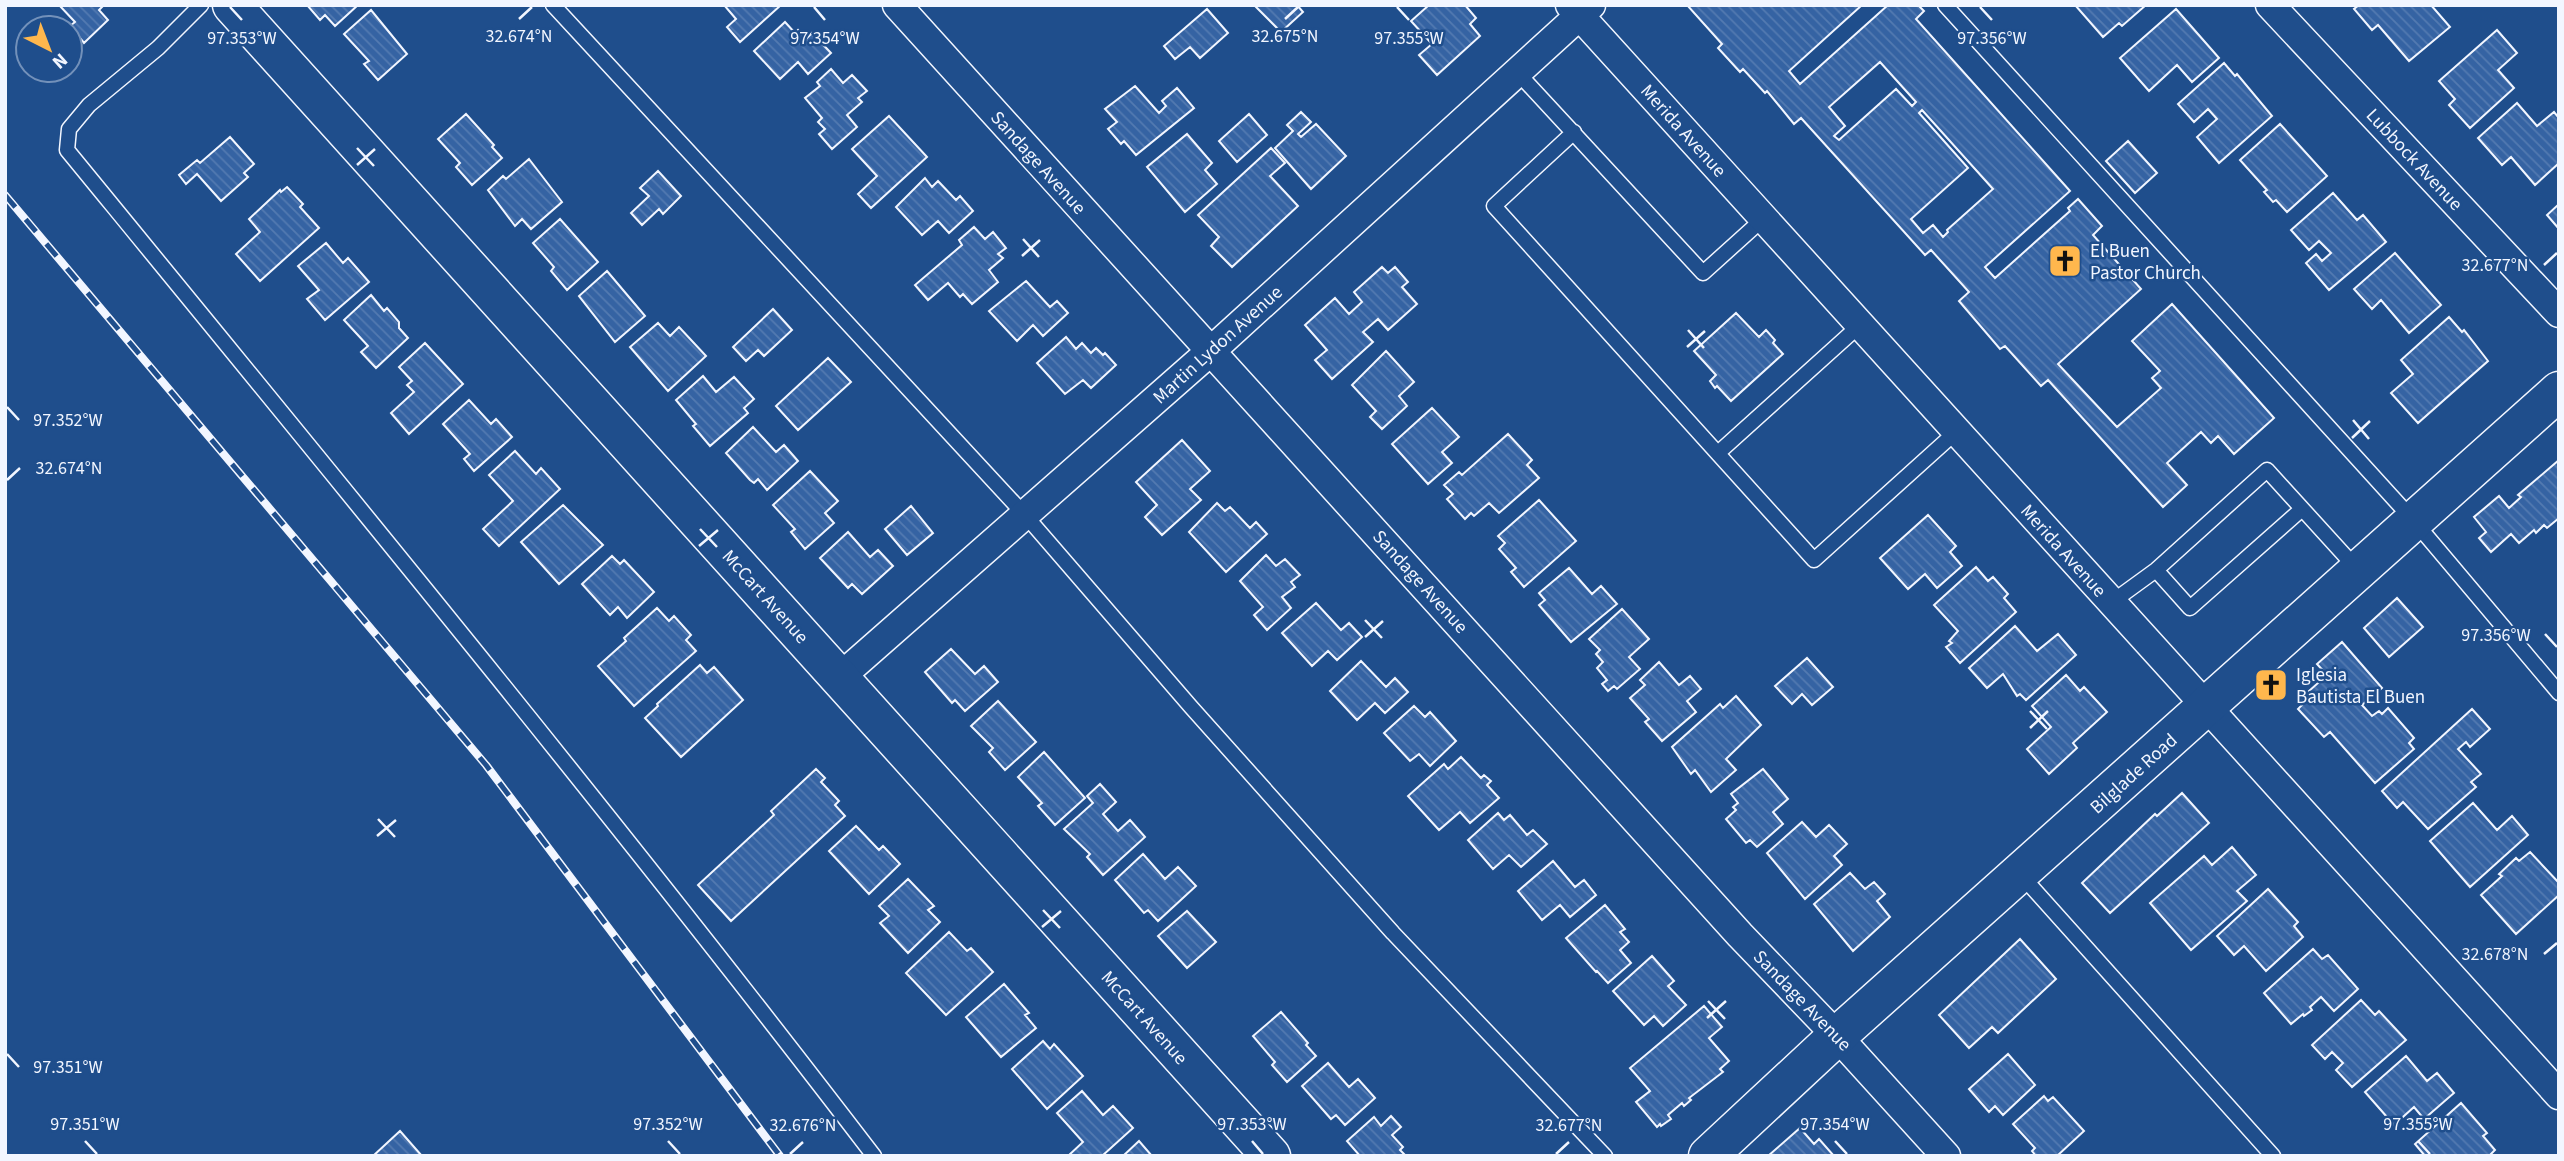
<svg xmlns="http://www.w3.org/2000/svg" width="2564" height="1161" viewBox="0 0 2564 1161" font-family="'Source Sans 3',sans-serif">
	<defs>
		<pattern id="building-back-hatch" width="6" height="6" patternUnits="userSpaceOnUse" patternTransform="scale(1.75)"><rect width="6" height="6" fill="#3563a3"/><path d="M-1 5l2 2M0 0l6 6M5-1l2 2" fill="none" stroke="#537ab1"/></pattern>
	</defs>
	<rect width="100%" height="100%" fill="#1f4e8c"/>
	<path fill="url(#building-back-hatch)" stroke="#f2f6ff" stroke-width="2" fill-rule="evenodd" d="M59,5H104L99,10L108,20L84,43L70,26L75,22Z
		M307,5H358L335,26L325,15L320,20Z
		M724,5H781L740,42L727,27L736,19Z
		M1254,5H1297L1303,12L1281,32Z
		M1429,5H1465L1476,18L1470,24L1480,36L1437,75L1419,55L1432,44L1411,21Z
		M1687,5H1862L1789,71L1800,84L1888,5H1918L1924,11L1916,19L2070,191L1985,267L1995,278L2070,211L2068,208L2078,199L2102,226L2093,235L2141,289L2058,364L2117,427L2161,388L2152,378L2160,371L2132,341L2172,304L2274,418L2234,454L2218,436L2211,443L2201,432L2167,463L2187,485L2163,507L2048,380L2041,386L2005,346L2000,349L1959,301L1969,292L1931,250L1925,255L1801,118L1794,124L1767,91L1765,93L1743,69L1740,72L1718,48L1722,44ZM1880,62L1916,102L1912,106L1896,89L1839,140L1834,136L1845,126L1829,107ZM1922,110L1993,189L1947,230L1948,232L1943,237L1933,225L1923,233L1911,219L1968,168L1919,113Z
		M2075,5H2146L2122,26L2119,23L2103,37Z
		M2359,5H2431L2450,27L2409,61L2378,25L2372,30L2354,9Z
		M1207,9L1228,33L1200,58L1190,47L1175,59L1164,46Z
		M2176,9L2219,58L2192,82L2177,65L2149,91L2120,58Z
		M371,10L407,54L378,80L364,64L369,61L344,34Z
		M785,22L795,33L798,30L806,39L812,33L831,53L808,74L798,62L780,79L754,51Z
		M2497,30L2517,53L2498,70L2514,88L2470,128L2449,105L2455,99L2439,81Z
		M2224,63L2235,76L2237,74L2272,116L2219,163L2197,137L2217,119L2208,109L2194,122L2178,104Z
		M831,69L843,83L852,75L867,91L858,98L862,102L847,115L857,127L832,149L819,134L825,129L818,122L822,118L805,98L820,86L817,82Z
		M1135,86L1159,113L1166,106L1162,101L1177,88L1194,108L1136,155L1124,141L1121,144L1108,129L1117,122L1105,109Z
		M2517,103L2537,126L2554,112L2559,118V163L2535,185L2511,157L2502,165L2478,138Z
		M1301,112L1311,122L1298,134L1301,137L1316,124L1346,156L1311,189L1275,148L1293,131L1287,125Z
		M466,114L494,145L492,147L502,158L472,185L456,167L460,163L438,139Z
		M1249,114L1267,135L1237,162L1219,141Z
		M889,116L927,157L871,208L858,194L877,176L852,149Z
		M2280,124L2327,176L2287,212L2276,200L2273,202L2264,192L2267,190L2240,160Z
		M1187,134L1212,163L1205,170L1217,184L1185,212L1147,167Z
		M230,137L254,164L244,173L248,177L221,201L197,174L186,184L179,175L197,160L200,163Z
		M2128,141L2157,173L2135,193L2106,161Z
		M1271,148L1285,163L1270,176L1298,206L1232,267L1211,246L1219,237L1198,215Z
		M529,159L562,202L531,229L522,219L515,226L488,190L503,176L506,179Z
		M658,171L681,196L663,214L659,209L642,225L631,213L649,196L640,188Z
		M925,178L932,187L938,181L956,200L960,196L973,211L949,233L938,221L922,235L896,207Z
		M287,187L303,204L300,207L319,228L260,281L236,254L260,232L249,219L280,190L281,192Z
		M2333,193L2357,220L2363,215L2386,242L2329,290L2306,263L2316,254L2322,261L2331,253L2319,241L2309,250L2291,230Z
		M2559,204V229L2547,215Z
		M560,219L598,262L567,290L551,271L554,267L533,243Z
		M974,227L985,239L993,232L1006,248L998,254L1003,258L989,270L998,282L972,304L963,294L960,297L948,283L928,300L915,285L962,245L959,240Z
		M326,243L343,263L348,258L369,282L325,320L307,299L319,290L298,266Z
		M2395,253L2441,305L2409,333L2381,300L2372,309L2354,289Z
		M1382,267L1388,273L1395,267L1408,282L1402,287L1417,304L1388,330L1378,319L1363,332L1373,342L1332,379L1315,360L1327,350L1305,325L1335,298L1349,314L1362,302L1354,292Z
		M607,271L645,316L615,342L579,296Z
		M1026,281L1050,307L1057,301L1068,313L1043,336L1033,325L1017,341L989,311Z
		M371,295L384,311L387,308L399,322V328L408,338L376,368L361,352L368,346L344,320Z
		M773,309L792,330L764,356L758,350L746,361L733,347Z
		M1736,313L1759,337L1766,330L1775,340L1773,343L1783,354L1731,401L1717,386L1715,388L1710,381L1716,375L1694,351Z
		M2449,317L2462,332L2464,330L2488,361L2418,423L2391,393L2413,374L2401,360Z
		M658,323L670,336L679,327L706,356L668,391L630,347Z
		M1066,337L1076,349L1082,343L1091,353L1096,348L1103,355L1105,353L1116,365L1091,388L1083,380L1065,394L1037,363Z
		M425,343L463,384L409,434L391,413L414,392L407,385L412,381L399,367Z
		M1386,351L1414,382L1399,396L1407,406L1382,429L1370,417L1376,411L1352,385Z
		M828,358L851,382L798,430L776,406Z
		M703,376L716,392L734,377L754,399L744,408L748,413L710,446L693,426L696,424L676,400Z
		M469,400L491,424L496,419L512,437L474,471L464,459L470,454L443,424Z
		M1432,408L1459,437L1442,452L1452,463L1428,484L1392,444Z
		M753,427L776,452L784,445L798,461L767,490L758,479L754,483L750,480L726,453Z
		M1508,434L1532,460L1527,465L1539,478L1499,513L1489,503L1474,516L1471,513L1465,519L1447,499L1453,494L1444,485L1459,472L1462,475Z
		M1182,440L1210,471L1190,489L1201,500L1162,535L1145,517L1157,505L1136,482Z
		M515,451L536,474L541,468L560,489L499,546L483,529L513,501L489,475Z
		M2559,460V518L2547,528L2544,525L2536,533L2534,530L2519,543L2511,534L2491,552L2479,538L2486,532L2474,517L2499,496L2509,508L2521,497L2518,495Z
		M810,471L838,501L825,513L834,523L805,549L791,532L795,529L773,505Z
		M1539,500L1576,541L1524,587L1511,572L1516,568L1499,549L1505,543L1498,536Z
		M1217,503L1225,511L1230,507L1250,528L1256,522L1267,534L1226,572L1189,532Z
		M563,505L603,545L559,584L521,542Z
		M911,506L933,533L907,555L885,529Z
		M1928,515L1956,546L1950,552L1962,566L1937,588L1925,574L1908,589L1880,558Z
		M848,532L870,557L878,550L893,566L862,594L852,584L848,588L820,558Z
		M1266,555L1276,566L1285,559L1300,575L1291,582L1295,587L1282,597L1291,608L1267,630L1254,615L1263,607L1240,581Z
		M612,556L620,564L624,560L654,592L627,618L618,607L610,615L582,584Z
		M1976,567L1988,581L1993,577L2008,594L2004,598L2016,612L1960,663L1946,647L1952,643L1949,641L1958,631L1934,605Z
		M1569,568L1592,594L1601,586L1617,604L1571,642L1539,605L1545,600L1539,593Z
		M2397,598L2423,627L2389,657L2364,628Z
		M1316,603L1341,630L1349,623L1362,637L1337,660L1328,651L1312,666L1282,633Z
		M657,608L669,621L674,616L691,635L686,640L696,651L634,706L598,666L626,641L624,638Z
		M1622,609L1649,639L1629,657L1640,669L1617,689L1614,686L1608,691L1602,684L1607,680L1597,668L1603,662L1596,654L1600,650L1589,639Z
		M2015,626L2037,651L2058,634L2076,655L2026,700L2020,694L2017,696L2003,674L1987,688L1969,668Z
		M2342,642L2382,688L2362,705L2372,716L2379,711L2382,714L2388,708L2414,738L2409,743L2414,749L2375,783L2330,732L2324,737L2298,709L2304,703L2300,699L2327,675L2317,664Z
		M951,649L975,674L984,666L998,682L965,711L955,700L952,703L925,672Z
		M1807,658L1833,687L1812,705L1802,694L1792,704L1775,686Z
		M1361,661L1386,687L1395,678L1408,692L1385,713L1375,703L1357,720L1330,691Z
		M1659,662L1679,685L1690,676L1701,689L1687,701L1696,712L1662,741L1645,722L1649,719L1630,698L1645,685L1640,680Z
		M700,665L707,673L714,667L743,700L681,757L645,718L658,706L657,704Z
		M2066,675L2080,691L2084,687L2107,712L2073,743L2077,748L2049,774L2027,749L2051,727L2032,706Z
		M1736,696L1761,725L1726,759L1736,770L1711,792L1695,770L1691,774L1672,747L1720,704L1723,708Z
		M998,701L1036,742L1005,770L989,752L993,748L971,726Z
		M1414,706L1425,717L1430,712L1456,741L1430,766L1419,754L1410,761L1384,733Z
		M2472,709L2490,729L2470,747L2466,742L2458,749L2481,774L2471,782L2476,787L2428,829L2403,802L2397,808L2382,791Z
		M1044,752L1085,798L1055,825L1038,806L1042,803L1018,777Z
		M1461,757L1481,778L1484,775L1491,781L1487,785L1499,798L1470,823L1460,812L1439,830L1408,796L1444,764L1448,769Z
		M816,769L825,778L821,782L839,801L835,805L845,816L731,921L698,885L774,815L771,811Z
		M1763,769L1788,799L1773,812L1783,824L1757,847L1750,840L1746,843L1726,819L1736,810L1733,807L1738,803L1731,794Z
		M1100,784L1116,802L1103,814L1118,831L1130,820L1145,837L1103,875L1087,857L1090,854L1064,829L1093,803L1087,796Z
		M2182,793L2209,823L2110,913L2082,883L2155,814L2157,816Z
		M2473,803L2497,830L2512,816L2528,835L2470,887L2430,841Z
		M1498,813L1504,820L1510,815L1527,835L1533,830L1547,844L1521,867L1509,855L1493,869L1468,840Z
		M1802,822L1816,837L1829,825L1847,844L1834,856L1842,865L1805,899L1767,853Z
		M856,826L879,850L883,846L900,864L869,894L829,851Z
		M2232,847L2256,875L2237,891L2247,901L2191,950L2150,903L2204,856L2212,865Z
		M2530,852L2559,883V895L2516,934L2481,895L2502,876L2499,874L2516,858L2519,861Z
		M1143,854L1165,879L1178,867L1196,886L1158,921L1148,910L1144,913L1115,880Z
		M1553,861L1575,887L1584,880L1596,895L1570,917L1560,905L1542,920L1518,891Z
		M1850,873L1865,889L1874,882L1885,894L1877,901L1890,917L1853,951L1814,904Z
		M908,879L934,906L928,910L940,922L908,953L880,923L889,916L879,906Z
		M2268,889L2298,922L2294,926L2303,937L2266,971L2244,946L2234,955L2217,936Z
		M1605,905L1625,929L1620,932L1629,942L1620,950L1631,963L1608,983L1597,971L1596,972L1566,938Z
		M1187,911L1216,942L1187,968L1158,936Z
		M949,932L967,951L971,948L993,972L946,1015L906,973Z
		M2020,939L2056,979L1998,1033L1992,1027L1969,1048L1939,1015Z
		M2313,949L2322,959L2328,955L2358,989L2334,1011L2321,997L2310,1007L2312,1010L2304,1016L2303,1014L2291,1024L2264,993Z
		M1652,956L1674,981L1668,986L1686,1005L1663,1026L1654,1016L1644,1025L1613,991Z
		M1004,984L1029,1013L1025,1015L1036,1028L1001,1057L966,1017Z
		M2361,1000L2375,1015L2379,1011L2406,1040L2352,1087L2336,1070L2343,1063L2332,1052L2325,1059L2312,1045Z
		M1704,1006L1722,1027L1709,1038L1729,1061L1720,1069L1723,1072L1689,1098L1691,1100L1684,1106L1682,1103L1668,1115L1671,1119L1661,1126L1660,1124L1657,1127L1636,1102L1650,1091L1630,1068Z
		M1281,1012L1308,1043L1306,1045L1316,1056L1287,1082L1272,1065L1275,1062L1253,1036Z
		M1043,1041L1050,1049L1054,1044L1083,1076L1047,1109L1012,1069Z
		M2008,1054L2035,1085L2003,1115L1995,1106L1989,1112L1969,1089Z
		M2406,1056L2427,1081L2437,1073L2454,1093L2424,1119L2414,1107L2394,1125L2365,1092Z
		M1328,1063L1349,1087L1358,1079L1375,1098L1345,1125L1336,1115L1331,1119L1302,1086Z
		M1082,1091L1103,1115L1113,1106L1133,1128L1102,1156H1068L1083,1142L1057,1113Z
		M2044,1096L2048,1101L2053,1097L2084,1131L2057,1156H2036L2032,1151L2035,1148L2013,1124Z
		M2461,1103L2487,1133L2483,1136L2495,1150L2489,1156H2425L2415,1144Z
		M1391,1116L1401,1127L1392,1135L1403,1147L1400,1150L1406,1156H1360L1347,1141L1374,1117L1381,1126Z
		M1800,1128L1814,1144L1819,1139L1834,1156H1768Z
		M400,1131L422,1156H373Z
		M1139,1141L1152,1156H1123Z"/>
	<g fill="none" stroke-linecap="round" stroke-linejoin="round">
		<defs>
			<path id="lane" d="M201,5L158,48L89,105L69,129L67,150C339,482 613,815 874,1156
				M553,5L1025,515L1191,707L1393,933L1605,1156
				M1945,5L2414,521L2559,693
				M1518,73L1703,273L1764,218
				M1574,132L1494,206L1814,560L1957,431
				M1718,453L1860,325
				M2156,570L2190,608L2302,509
				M2112,602L2156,570L2267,470L2358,570
				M2021,875L2273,1156"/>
			<path id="street" d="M897,5L1740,935L1837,1036L1946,1156
				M1570,5L2559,1095
				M2270,5L2559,313
				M839,678L1212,350L1591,5"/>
			<path id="secondary" d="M232,5L1271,1156
				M1708,1156L1837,1036L2559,391"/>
		</defs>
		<use href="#lane" stroke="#f2f6ff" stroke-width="17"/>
		<use href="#street" stroke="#f2f6ff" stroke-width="31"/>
		<use href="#secondary" stroke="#f2f6ff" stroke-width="41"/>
		<use href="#lane" stroke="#1f4e8c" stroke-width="14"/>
		<use href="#street" stroke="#1f4e8c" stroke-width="28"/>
		<use href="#secondary" stroke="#1f4e8c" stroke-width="38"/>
		<defs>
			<path id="rail" d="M5,195L486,765L780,1156"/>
		</defs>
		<use href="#rail" stroke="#f2f6ff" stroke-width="8"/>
		<use href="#rail" stroke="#1f4e8c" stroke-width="5" stroke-dasharray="16" stroke-linecap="butt"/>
	</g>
	<path fill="none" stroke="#f2f6ff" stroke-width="2.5" d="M230,7L242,20M814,7L825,20M1397,7L1409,20M1980,7L1992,20M519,19L532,7M1285,19L1298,7M357,148L374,166M357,165L375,149M1023,239L1039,257M1022,256L1040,240M2544,265L2557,253M1688,330L1704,348M1687,347L1705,331M7,407L19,420M2353,420L2369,439M2352,438L2370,421M7,480L20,468M700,529L717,547M699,546L718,530M1365,620L1382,638M2545,634L2557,647M1365,637L1383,621M2030,711L2047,729M2030,728L2048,711M378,819L395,837M377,836L396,820M1043,910L1060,928M1042,927L1061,911M2544,954L2557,943M1708,1001L1725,1019M1707,1018L1726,1001M7,1054L19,1067M85,1141L97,1154M668,1141L680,1154M1252,1141L1263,1154M1835,1141L1847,1154M2418,1141L2430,1154M790,1154L803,1142M1556,1154L1569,1142"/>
	<defs>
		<symbol id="church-square" viewBox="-11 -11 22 22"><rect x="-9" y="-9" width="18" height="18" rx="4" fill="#ffb74d" stroke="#1f4e8c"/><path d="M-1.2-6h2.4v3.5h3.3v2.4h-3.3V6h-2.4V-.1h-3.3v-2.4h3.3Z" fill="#111"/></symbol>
	</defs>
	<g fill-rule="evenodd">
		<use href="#church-square" x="2046" y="242" width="38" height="38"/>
		<use href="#church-square" x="2252" y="666" width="38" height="38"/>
	</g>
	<g text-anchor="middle" stroke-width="5" stroke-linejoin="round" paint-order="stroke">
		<g font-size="19" fill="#f2f6ff" stroke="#1f4e8c">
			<text transform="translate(1684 130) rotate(48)" y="7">Merida Avenue</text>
			<text transform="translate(2415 159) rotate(47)" y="7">Lubbock Avenue</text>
			<text transform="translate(1039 162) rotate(48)" y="7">Sandage Avenue</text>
			<text transform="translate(1217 344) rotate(-42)" y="7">Martin Lydon Avenue</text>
			<text transform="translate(2064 550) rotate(48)" y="7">Merida Avenue</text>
			<text transform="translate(1421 581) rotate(48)" y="7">Sandage Avenue</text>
			<text transform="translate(766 596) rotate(48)" y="7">McCart Avenue</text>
			<text transform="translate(2133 773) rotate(-42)" y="7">Bilglade Road</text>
			<text transform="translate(1803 1000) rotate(46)" y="7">Sandage Avenue</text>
			<text transform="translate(1145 1017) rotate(48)" y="7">McCart Avenue</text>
		</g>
		<g font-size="19" fill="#f2f6ff" stroke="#1f4e8c" text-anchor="start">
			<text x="2090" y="257">El Buen<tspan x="2090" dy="22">Pastor Church</tspan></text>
			<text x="2296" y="681">Iglesia<tspan x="2296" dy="22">Bautista El Buen</tspan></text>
		</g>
	</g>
	<g font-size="18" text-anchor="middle" fill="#f2f6ff" stroke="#1f4e8c" stroke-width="5" stroke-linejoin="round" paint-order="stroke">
		<text x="519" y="42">32.674°N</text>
		<text x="1285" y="42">32.675°N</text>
		<text x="242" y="44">97.353°W</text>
		<text x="825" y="44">97.354°W</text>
		<text x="1409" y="44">97.355°W</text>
		<text x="1992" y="44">97.356°W</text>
		<text x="2495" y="271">32.677°N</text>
		<text x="68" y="426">97.352°W</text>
		<text x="69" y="474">32.674°N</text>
		<text x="2496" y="641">97.356°W</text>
		<text x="2495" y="960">32.678°N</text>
		<text x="68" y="1073">97.351°W</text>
		<text x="85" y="1130">97.351°W</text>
		<text x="668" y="1130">97.352°W</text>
		<text x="1252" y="1130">97.353°W</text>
		<text x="1835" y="1130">97.354°W</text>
		<text x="2418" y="1130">97.355°W</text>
		<text x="803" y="1131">32.676°N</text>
		<text x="1569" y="1131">32.677°N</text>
	</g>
	<rect width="2564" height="1161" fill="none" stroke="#f2f6ff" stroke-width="14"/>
	<g transform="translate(49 49) rotate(138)"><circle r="33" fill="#1f4e8c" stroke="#7391ba" stroke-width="2"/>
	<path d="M0-5L12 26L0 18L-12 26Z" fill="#ffb74d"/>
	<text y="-10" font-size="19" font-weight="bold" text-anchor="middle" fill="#f2f6ff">N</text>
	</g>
</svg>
